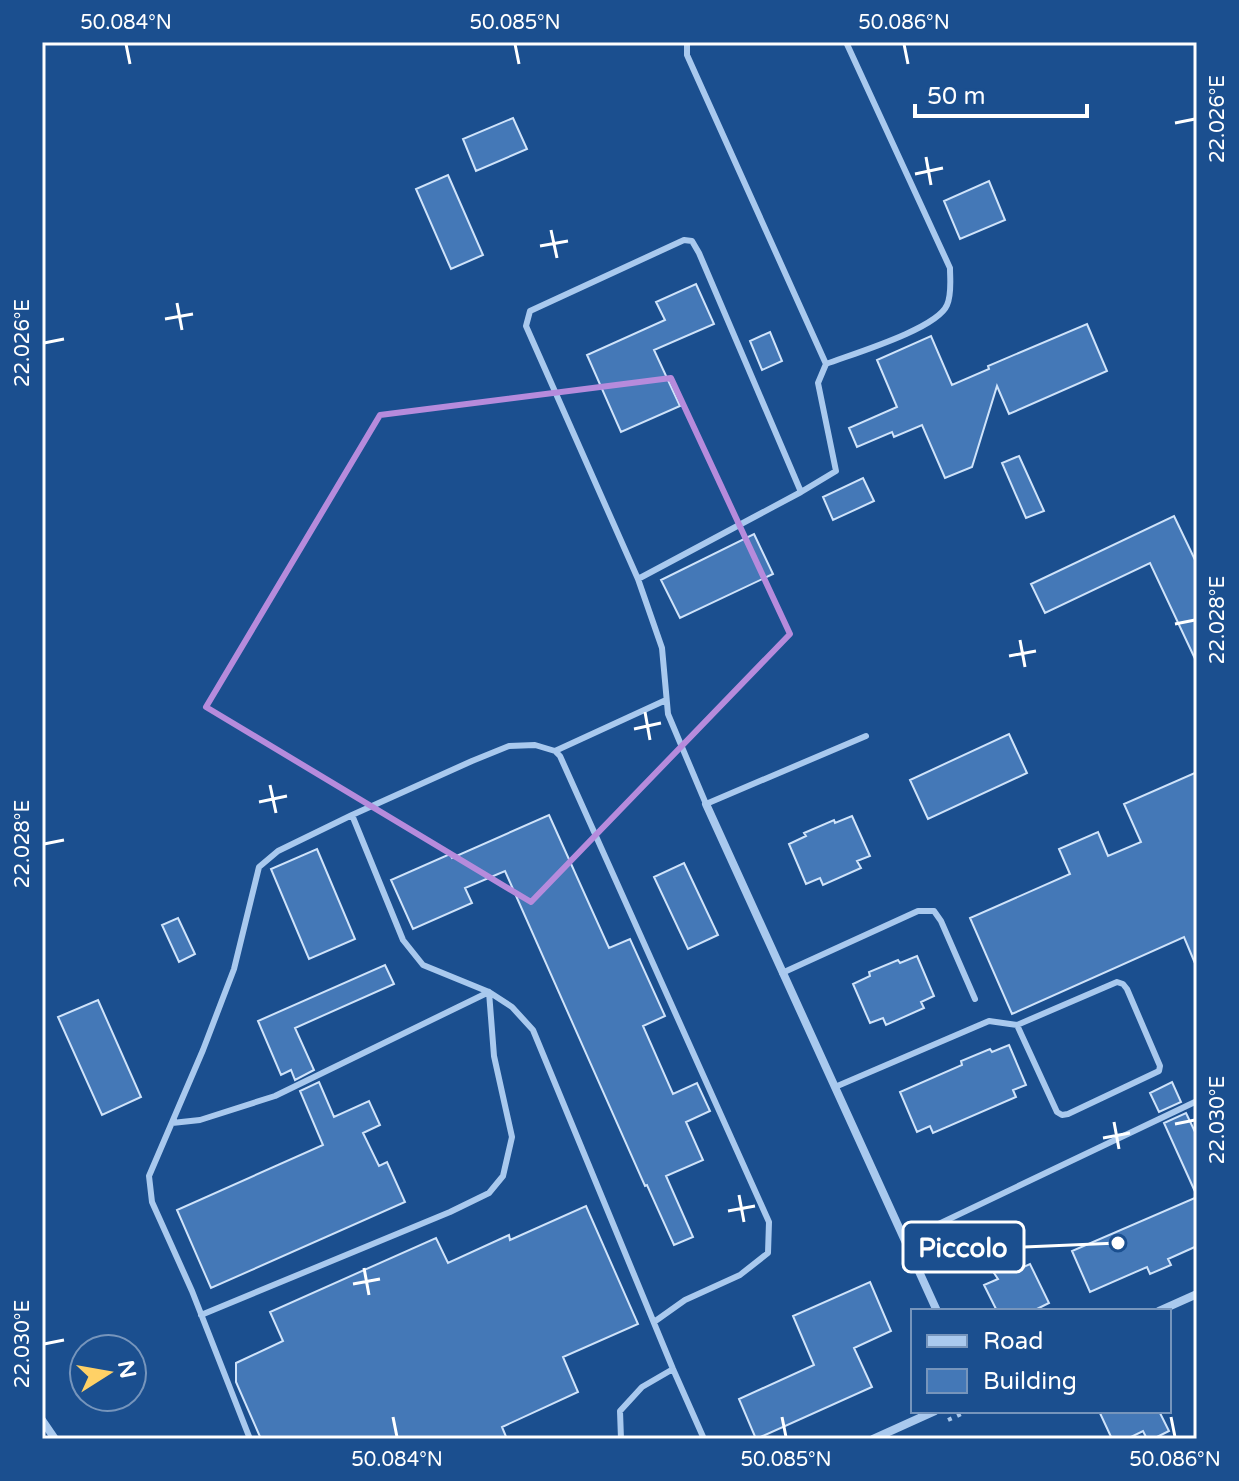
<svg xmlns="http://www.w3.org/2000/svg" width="1239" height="1481" viewBox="0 0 1239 1481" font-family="'Varela Round',sans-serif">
	<rect width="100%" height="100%" fill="#1b4f8f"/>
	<path fill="#4478b7" stroke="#cfe3fa" stroke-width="2" d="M513,118L527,149L476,171L463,139Z
		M448,175L483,255L451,269L416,189Z
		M989,181L1005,220L960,239L944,201Z
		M696,284L714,324L654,350L680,406L621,432L587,355L665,320L656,302Z
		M1087,324L1107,371L1009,414L997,386L972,467L945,478L922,425L894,437L892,432L857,447L849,428L897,407L877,360L931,336L952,385L989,369L988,366Z
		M770,332L782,361L762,370L750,341Z
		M1019,456L1044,511L1026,518L1002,463Z
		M863,478L874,501L833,520L823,497Z
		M1174,516L1197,564V663L1150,563L1045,613L1031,584Z
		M754,534L773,574L680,618L661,580Z
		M1009,734L1027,773L928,819L910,780Z
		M1197,772V968L1184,937L1012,1014L970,918L1070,874L1059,849L1098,832L1108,856L1141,842L1124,804Z
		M549,815L609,948L630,939L665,1016L643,1026L673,1094L697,1083L710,1111L686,1122L703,1160L666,1176L693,1237L674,1245L647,1185L645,1186L505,871L465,888L472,903L413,929L391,880L450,854L452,858Z
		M852,816L870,856L857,861L861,868L823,885L820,878L806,884L789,844L806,836L804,833L834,820L835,823Z
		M317,849L355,939L309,959L271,869Z
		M684,863L718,935L688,949L654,877Z
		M178,918L195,954L179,962L162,925Z
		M917,956L934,996L921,1002L924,1008L886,1025L883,1018L870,1023L853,984L870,976L869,972L898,960L900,963Z
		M385,965L394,984L295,1028L314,1070L295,1080L291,1070L281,1075L258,1021Z
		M98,1000L141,1097L102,1115L58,1017Z
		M1009,1045L1026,1085L1013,1090L1016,1097L933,1133L930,1126L917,1132L900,1092L962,1065L961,1061L990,1049L992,1052Z
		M319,1082L334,1117L369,1101L380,1125L363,1133L379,1166L387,1162L405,1202L211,1288L177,1210L323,1145L300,1091Z
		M1172,1082L1181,1102L1159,1112L1150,1093Z
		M1186,1113L1197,1136V1196L1164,1123Z
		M1197,1197V1246L1168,1259L1171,1265L1150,1274L1147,1267L1090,1292L1072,1251Z
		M586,1206L638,1324L563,1357L578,1392L502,1427L507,1439H261L236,1382V1363L283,1341L270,1312L436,1238L448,1263L509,1235L510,1240Z
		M1014,1263L1017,1270L1030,1264L1049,1303L1033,1311H997L984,1285L998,1279L994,1273Z
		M870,1282L891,1331L854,1348L872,1387L756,1439L739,1399L814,1365L793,1316Z
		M1099,1411H1159L1169,1431L1153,1439H1147L1143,1431L1127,1439H1112Z"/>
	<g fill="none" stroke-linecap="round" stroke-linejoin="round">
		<path stroke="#a9c9ee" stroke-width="4" stroke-dasharray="4 6" stroke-linecap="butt" d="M948,1420L968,1411"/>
		<path stroke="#a9c9ee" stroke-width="6" d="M687,42V55L826,364
			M801,492L699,253L692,241L684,240L530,311L526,326L638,579L662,648L668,714L706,804L866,736
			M638,579L801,492L836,471L818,383L826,364C852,354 937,329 947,305C952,294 950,279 950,268L846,42
			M555,751L666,700
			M352,815L403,940L423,965L489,992L512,1007L533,1030L673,1369L704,1439
			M782,973L918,911H934L941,921L975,999
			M835,1087L989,1021L1017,1025L1057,1112L1062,1115L1068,1114L1159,1071L1160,1066L1127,989L1123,984L1117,982L1017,1025
			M172,1123L200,1120L275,1096L489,992L494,1056L512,1137L503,1176L489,1193L450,1212L201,1315
			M905,1240L1197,1101
			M250,1439L192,1291L152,1202L149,1176L203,1050L234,969L259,867L278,851L352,815L472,761L509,746L535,745L555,751L560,756L769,1222L768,1253L740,1275L685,1300L654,1322
			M621,1439L620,1411L642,1387L673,1369"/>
		<path stroke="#a9c9ee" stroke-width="8" d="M706,804L937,1311
			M1159,1311L1197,1294
			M42,1420L55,1439
			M873,1439L935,1411"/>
	</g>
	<path fill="none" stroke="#b68bdc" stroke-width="6" stroke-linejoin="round" d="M671,378L790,634L531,902L206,707L380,415Z"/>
	<path fill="none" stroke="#fff" stroke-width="3" d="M126,44L130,64M515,44L519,64M904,44L908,64M1175,123L1195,119M926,157L931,185M915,174L943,168M551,230L557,258M540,246L568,241M177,303L182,330M165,319L193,314M44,343L64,339M1175,624L1195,620M1020,640L1025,667M1009,656L1036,651M645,712L650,740M634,729L661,723M270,785L276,813M259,802L287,796M44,844L64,840M1114,1122L1119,1149M1175,1124L1195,1120M1103,1138L1130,1133M739,1195L744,1222M728,1211L755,1206M364,1268L369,1295M353,1284L380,1279M44,1344L64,1340M393,1417L397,1437M782,1417L786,1437M1171,1417L1175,1437"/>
	<path fill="none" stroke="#fff" stroke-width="3" d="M1118 1243L1024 1247"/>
	<circle fill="#fff" stroke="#1b4f8f" stroke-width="3" cx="1118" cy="1243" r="8"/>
	<rect fill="#1b4f8f" stroke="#fff" stroke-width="3" x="903" y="1222" width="121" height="50" rx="8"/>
	<g font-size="26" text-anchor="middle" font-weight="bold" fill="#fff">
		<text x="963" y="1257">Piccolo</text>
	</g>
	<rect width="1239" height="1481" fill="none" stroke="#1b4f8f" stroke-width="88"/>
	<rect x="911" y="1309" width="260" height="104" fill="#1b4f8f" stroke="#7695bc" stroke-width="2"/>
	<rect x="927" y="1335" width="40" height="12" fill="#a9c9ee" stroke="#7695bc" stroke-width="2"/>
	<text x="983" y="1349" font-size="24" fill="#ffffff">Road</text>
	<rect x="927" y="1369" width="40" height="24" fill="#4478b7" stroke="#7695bc" stroke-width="2"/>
	<text x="983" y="1389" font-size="24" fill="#ffffff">Building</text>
	<g transform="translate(108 1373) rotate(79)"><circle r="38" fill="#1b4f8f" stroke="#7695bc" stroke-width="2"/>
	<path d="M0-6L14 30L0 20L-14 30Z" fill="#ffd166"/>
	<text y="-12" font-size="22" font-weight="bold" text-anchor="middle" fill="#ffffff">N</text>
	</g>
	<path d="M915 104v12h172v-12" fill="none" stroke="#ffffff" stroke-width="4"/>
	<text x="927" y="104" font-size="24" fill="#ffffff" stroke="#1b4f8f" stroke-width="6" paint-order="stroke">50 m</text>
	<rect x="44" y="44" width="1151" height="1393" fill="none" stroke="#fff" stroke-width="3"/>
	<g font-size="20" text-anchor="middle" fill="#fff">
		<text x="126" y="29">50.084°N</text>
		<text x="515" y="29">50.085°N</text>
		<text x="904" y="29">50.086°N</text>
		<text transform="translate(1217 119) rotate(-90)" y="7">22.026°E</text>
		<text transform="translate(22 343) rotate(-90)" y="7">22.026°E</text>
		<text transform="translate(1217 620) rotate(-90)" y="7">22.028°E</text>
		<text transform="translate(22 844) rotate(-90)" y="7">22.028°E</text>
		<text transform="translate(1217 1120) rotate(-90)" y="7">22.030°E</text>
		<text transform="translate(22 1344) rotate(-90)" y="7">22.030°E</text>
		<text x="397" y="1466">50.084°N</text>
		<text x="786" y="1466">50.085°N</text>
		<text x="1175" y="1466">50.086°N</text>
	</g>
</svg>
